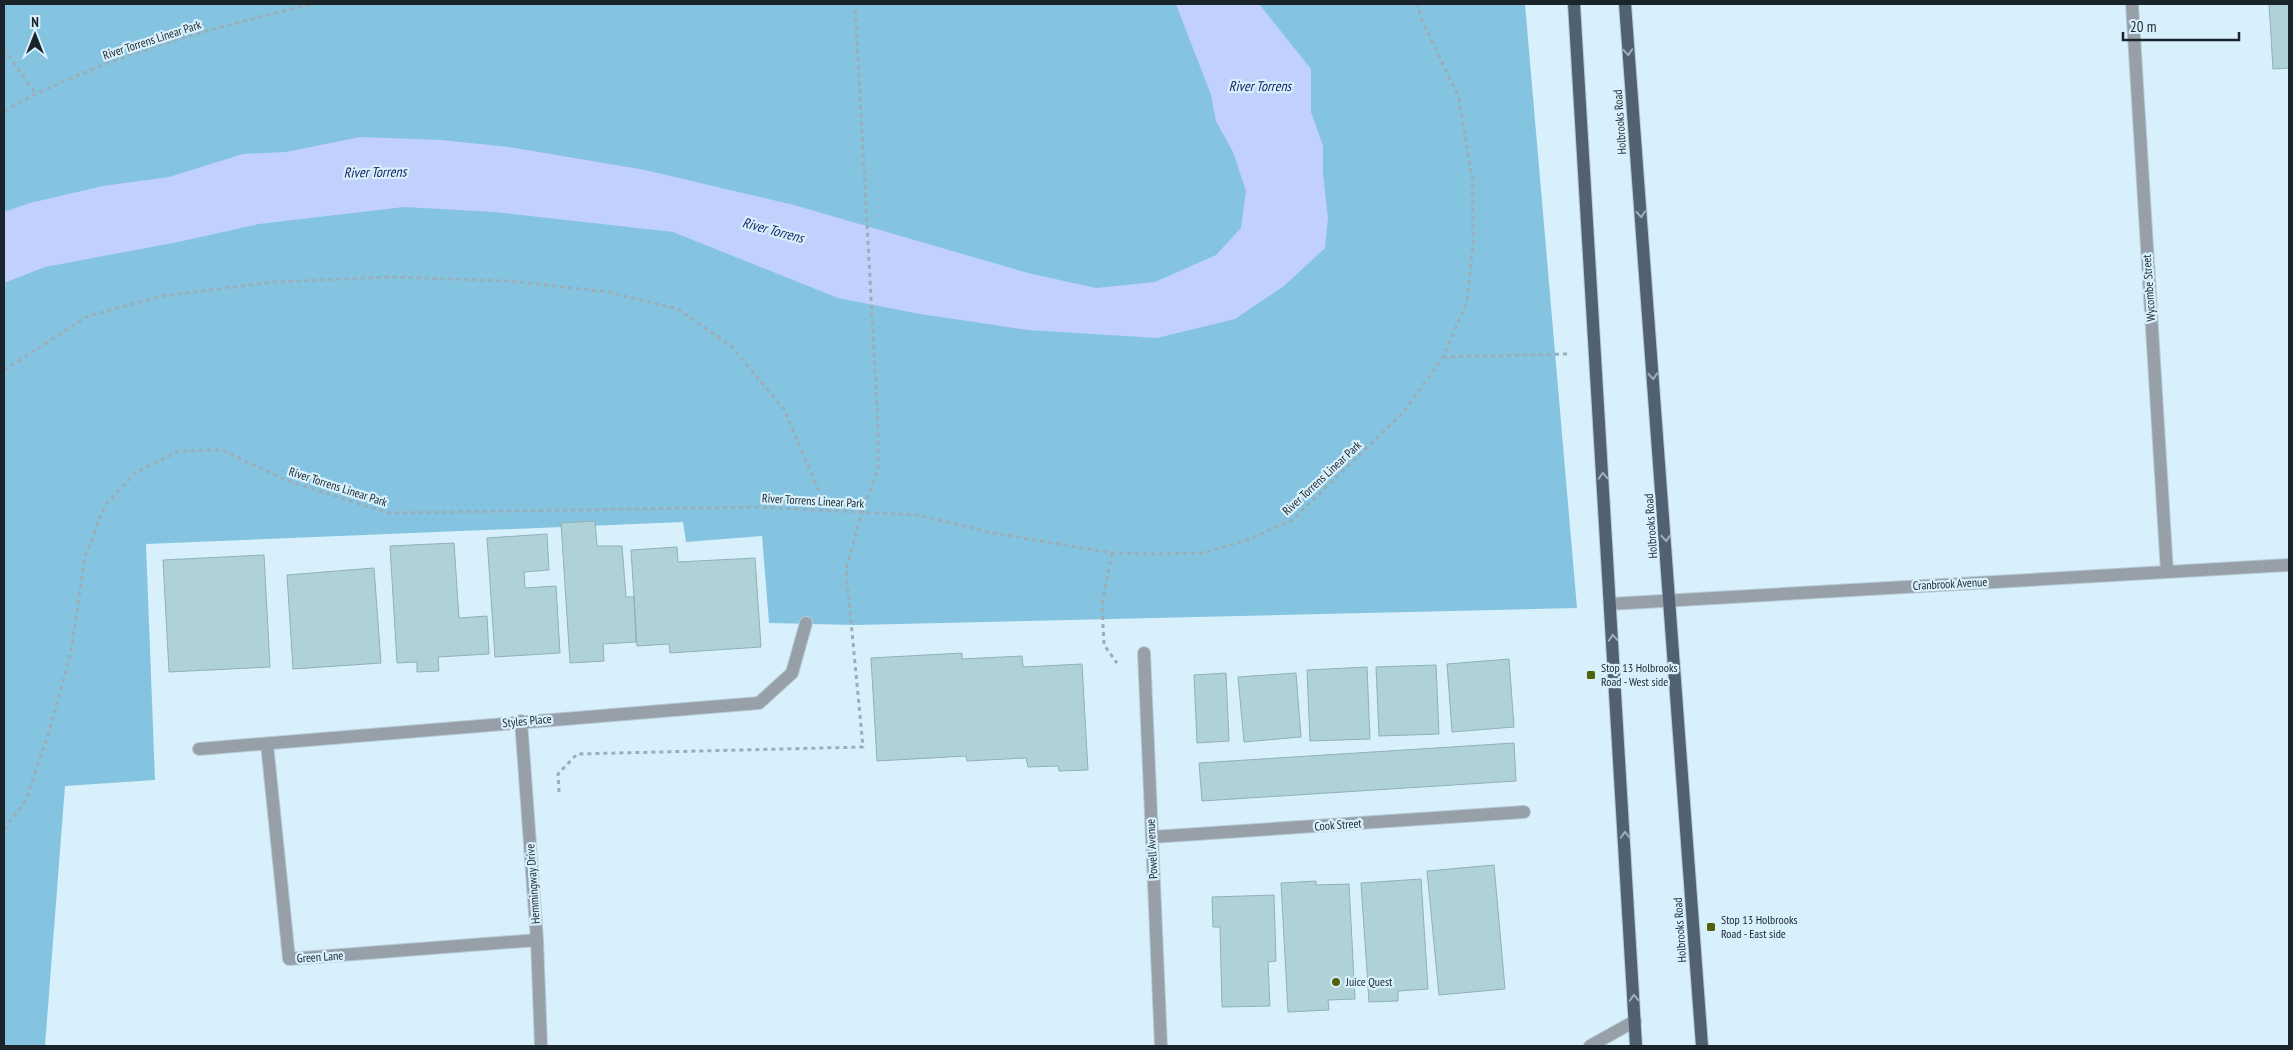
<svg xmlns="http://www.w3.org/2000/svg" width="2293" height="1050" viewBox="0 0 2293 1050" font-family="'PT Sans Narrow',sans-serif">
	<rect width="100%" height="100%" fill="#d8f0fc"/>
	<path fill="#85c4e0" d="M4,4H1525L1577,608L855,625L769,623L762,536L686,542L683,522L146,544L155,780L65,786L45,1046H4Z"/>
	<path fill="#c1d0fc" d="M1176,4H1259L1311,69V112L1323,146V174L1328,218L1325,248L1284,286L1235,319L1157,338L1028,330L920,314L838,298L673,232L495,212L404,207L259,224L178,242L45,267L4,283V212L30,203L103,186L169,177L243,154L286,152L360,137L441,140L509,147L645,170L794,205L1028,273L1096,288L1155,282L1216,255L1241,228L1246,191L1233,152L1216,121L1211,95Z"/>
	<path fill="#afd2d6" stroke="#8fb1b5" d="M2269,4H2289V68L2273,69Z
		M595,521L597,546H622L626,597H634L636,642L603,644L604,661L570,663L561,523Z
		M547,534L549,570L524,572L525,588L556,586L560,653L495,657L487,538Z
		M454,543L459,618L487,616L489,654L438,657L439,671L417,672V662L397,663L390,546Z
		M677,547L678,562L755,558L761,647L670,653L669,644L637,646L631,550Z
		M264,555L270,667L169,672L163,560Z
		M374,568L381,663L293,669L287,575Z
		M962,653V659L1022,656L1023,667L1082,664L1088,770L1059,771L1058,766L1028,767L1026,758L967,761L966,756L877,761L871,658Z
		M1509,659L1514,727L1452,732L1447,664Z
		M1436,665L1439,734L1379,736L1376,667Z
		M1367,667L1370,739L1310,741L1307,670Z
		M1226,673L1229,741L1197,743L1194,675Z
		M1296,673L1301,737L1244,742L1238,677Z
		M1514,743L1516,781L1202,801L1199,763Z
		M1494,865L1505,989L1439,995L1427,871Z
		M1421,879L1428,989L1398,991V1001L1369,1002L1361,883Z
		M1316,881V885L1349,884L1355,999L1328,1000L1329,1010L1288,1012L1281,883Z
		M1274,895L1276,961L1268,962L1270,1006L1222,1007L1220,927H1213L1212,897Z"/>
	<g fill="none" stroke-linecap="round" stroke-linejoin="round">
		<defs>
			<path id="minor" d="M2132,4L2167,572
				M1610,604L2289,565
				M1144,653L1161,1046
				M521,721L537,940L541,1046
				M267,744L289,959L537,940
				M199,749L759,703L792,673L806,623
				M1152,837L1524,812
				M1590,1046L1635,1021"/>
			<path id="primary" d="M1574,4L1636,1046
				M1625,4L1702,1046"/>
		</defs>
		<use href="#minor" stroke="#b6cbd6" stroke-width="14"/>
		<use href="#primary" stroke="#b6cbd6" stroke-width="14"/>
		<path stroke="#9aaeb8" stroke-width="3" stroke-dasharray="4 4" stroke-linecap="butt" d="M4,49L35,93
			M4,111C99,58 207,29 313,4
			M1443,357L1567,354
			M4,370L88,316L162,296L273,282L391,277L510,281L608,292L678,309L731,346L784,409L827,510
			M1112,553L1102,605L1104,645L1117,663
			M559,792L558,774L577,754L863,747L846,569L862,512L878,470V426L855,4
			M4,829L25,802L48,735L70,657L85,557L105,505L136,472L179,451L222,450L288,481L388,513L757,507L918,515L993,533L1112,553L1154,554L1203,553L1247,540L1292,520L1403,413L1443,357L1467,302L1473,244L1472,177L1459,98L1421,18L1417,4"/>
		<use href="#minor" stroke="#97a0a9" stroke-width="12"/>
		<use href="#primary" stroke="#526171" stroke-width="12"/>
	</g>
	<defs><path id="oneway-chevron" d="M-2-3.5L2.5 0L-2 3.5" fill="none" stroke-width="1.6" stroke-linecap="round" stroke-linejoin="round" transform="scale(1.25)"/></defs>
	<g stroke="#9cb0bd">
		<use href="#oneway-chevron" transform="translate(1628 52) rotate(86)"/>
		<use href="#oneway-chevron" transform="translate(1641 214) rotate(86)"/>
		<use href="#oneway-chevron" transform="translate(1653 376) rotate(86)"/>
		<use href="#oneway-chevron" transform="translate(1603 476) rotate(-93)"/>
		<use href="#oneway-chevron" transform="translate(1666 538) rotate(86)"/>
		<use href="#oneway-chevron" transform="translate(1613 638) rotate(-94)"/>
		<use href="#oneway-chevron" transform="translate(1625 835) rotate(-93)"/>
		<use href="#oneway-chevron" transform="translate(1634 998) rotate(-93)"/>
	</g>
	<g fill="#51630a" stroke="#d8f0fc" stroke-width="2">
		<rect x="1586" y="670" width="10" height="10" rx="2.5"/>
		<rect x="1706" y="922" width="10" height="10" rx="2.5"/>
		<circle cx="1336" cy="982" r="5"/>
	</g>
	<g text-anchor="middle" stroke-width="4.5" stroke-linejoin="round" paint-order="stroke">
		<g font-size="12" fill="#1a252b" stroke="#d8f0fc">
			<text transform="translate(152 40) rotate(-18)" y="4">River Torrens Linear Park</text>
			<text transform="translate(1620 122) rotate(-94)" y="4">Holbrooks Road</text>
			<text transform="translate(2149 288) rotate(-94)" y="4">Wycombe Street</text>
			<text transform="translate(1322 478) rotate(-43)" y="4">River Torrens Linear Park</text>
			<text transform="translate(338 487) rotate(18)" y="4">River Torrens Linear Park</text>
			<text transform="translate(813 501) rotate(3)" y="4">River Torrens Linear Park</text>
			<text transform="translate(1651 526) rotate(-94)" y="4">Holbrooks Road</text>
			<text transform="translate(1950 584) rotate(-3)" y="4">Cranbrook Avenue</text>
			<text transform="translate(527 721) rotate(-5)" y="4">Styles Place</text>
			<text transform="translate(1338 825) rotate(-4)" y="4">Cook Street</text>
			<text transform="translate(1152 849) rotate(-93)" y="4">Powell Avenue</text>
			<text transform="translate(533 884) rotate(-94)" y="4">Hemmingway Drive</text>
			<text transform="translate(1680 930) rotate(-94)" y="4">Holbrooks Road</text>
			<text transform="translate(320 957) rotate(-4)" y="4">Green Lane</text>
		</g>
		<g font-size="12" fill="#1a252b" stroke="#d8f0fc" text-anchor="start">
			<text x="1601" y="672">Stop 13 Holbrooks<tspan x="1601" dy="14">Road - West side</tspan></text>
			<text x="1721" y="924">Stop 13 Holbrooks<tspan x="1721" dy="14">Road - East side</tspan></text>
			<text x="1346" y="986">Juice Quest</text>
		</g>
		<g font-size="14" font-style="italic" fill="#192361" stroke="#d8f0fc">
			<text x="1260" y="91">River Torrens</text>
			<text transform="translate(375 172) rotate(-1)" y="5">River Torrens</text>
			<text transform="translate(773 230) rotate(15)" y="5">River Torrens</text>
		</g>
	</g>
	<rect width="2293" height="1050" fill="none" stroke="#1a252b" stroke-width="10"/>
	<g transform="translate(35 35)" stroke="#d8f0fc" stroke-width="4" paint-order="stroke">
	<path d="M0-4L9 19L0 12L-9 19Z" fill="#1a252b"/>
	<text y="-8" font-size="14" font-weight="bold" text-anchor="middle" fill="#1a252b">N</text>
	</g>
	<path d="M2123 32v8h116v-8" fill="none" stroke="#1a252b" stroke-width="2.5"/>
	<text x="2130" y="32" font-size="15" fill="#1a252b" stroke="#d8f0fc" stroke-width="4" paint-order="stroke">20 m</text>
</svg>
